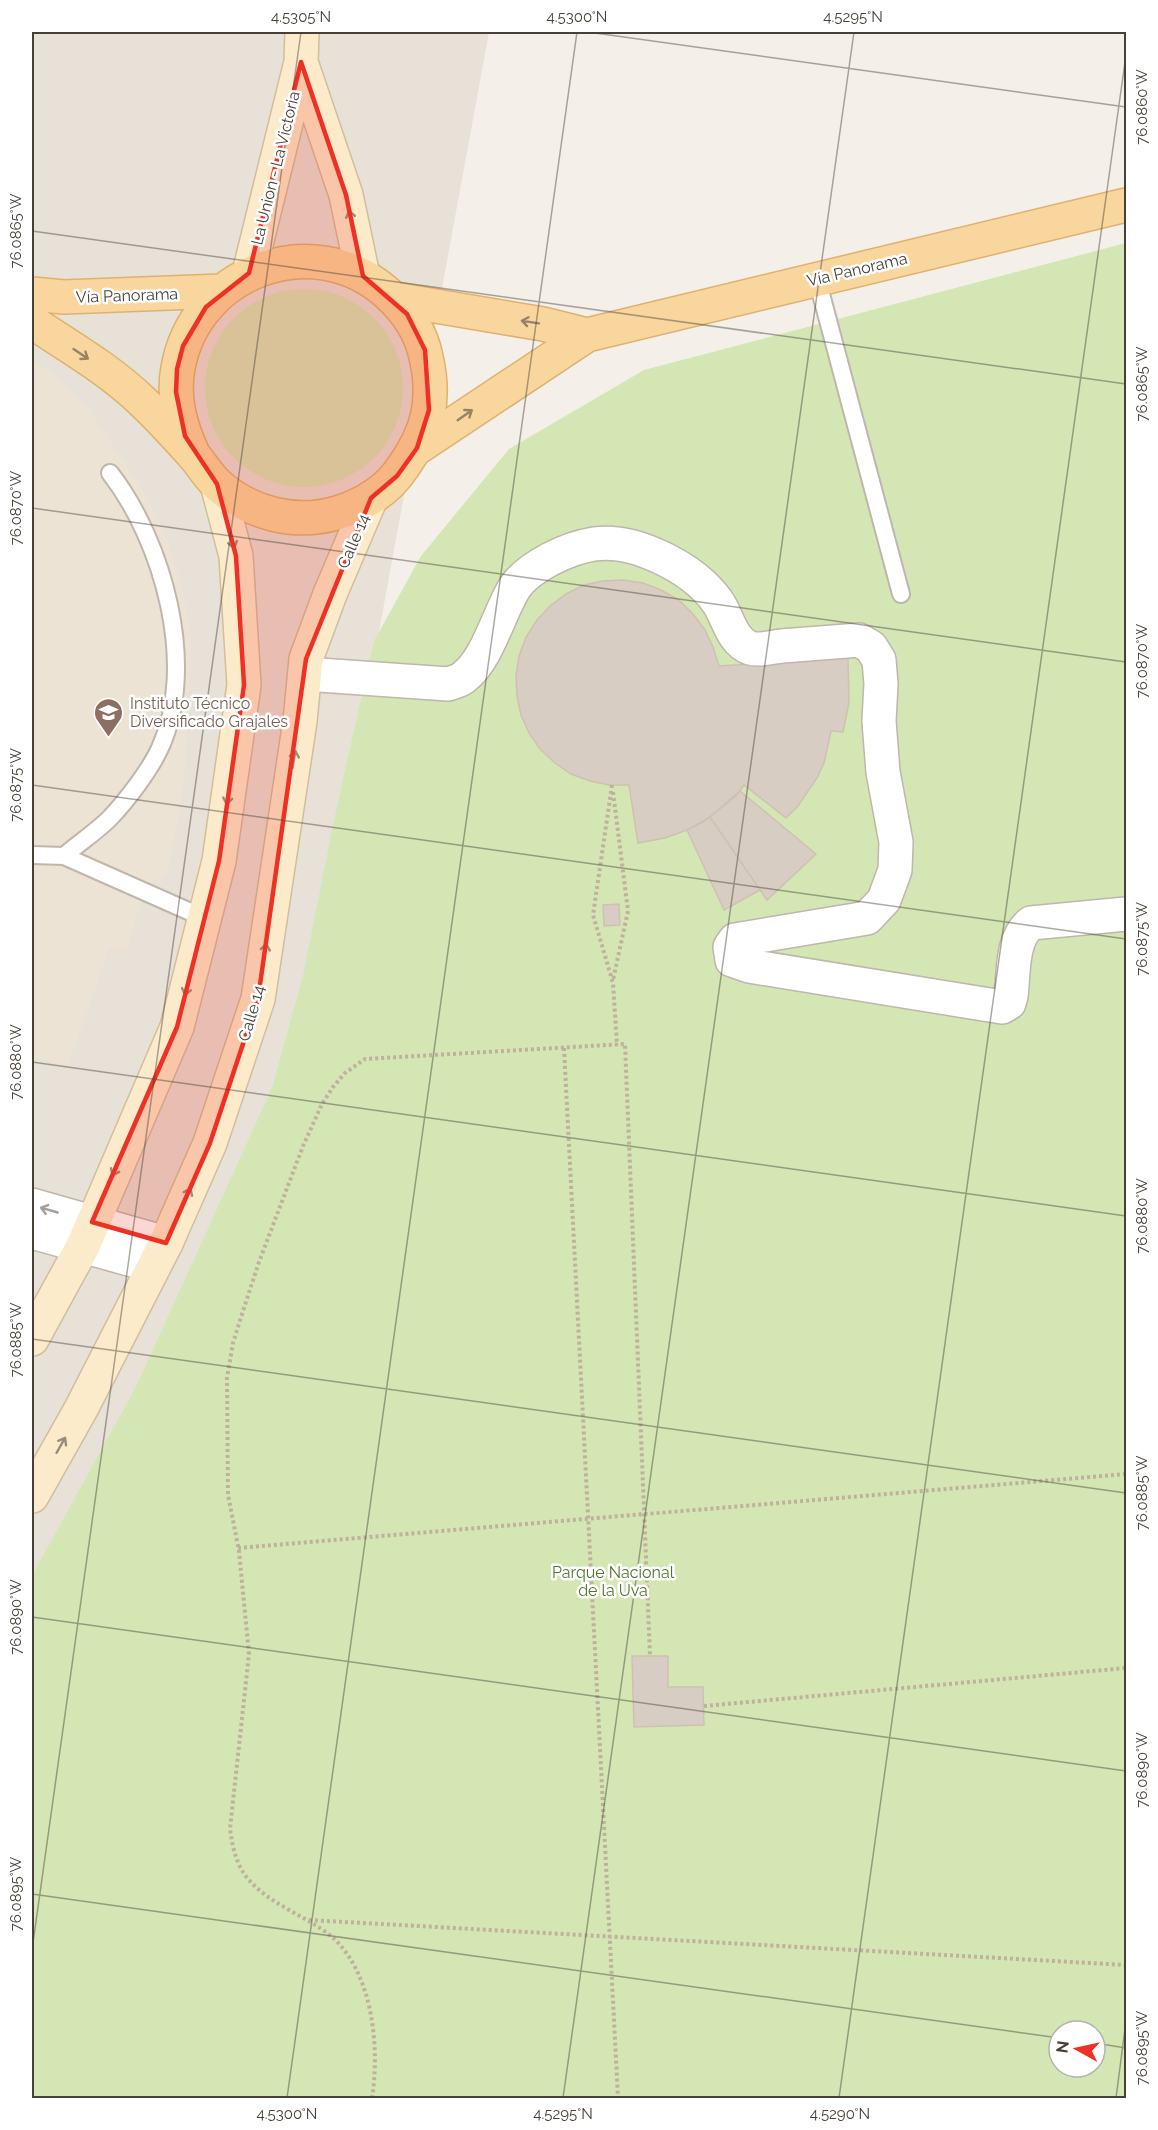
<svg xmlns="http://www.w3.org/2000/svg" width="1158" height="2130" viewBox="0 0 1158 2130" font-family="Raleway,sans-serif">
	<rect width="100%" height="100%" fill="#f4efe9"/>
	<path fill="#e7e1d7" d="M32,32H489L110,2098H32Z"/>
	<path fill="#ece3d4" d="M32,361L53,374L88,408L149,500L168,541L183,592L191,637L185,768L178,822L167,873L147,884L127,949L110,947L68,1066L32,1057Z"/>
	<path fill="#d4e6b4" fill-rule="evenodd" d="M1126,243V2098H32V1576L136,1387L272,1088L303,976L334,820L374,641L421,556L509,449L644,370ZM1059,2031H1095V2067H1059Z
		M205 388a99 99 0 1 1 198 0a99 99 0 1 1-198 0Z"/>
	<path fill="#d8cdc2" stroke="#cfc1b2" stroke-width="1.5" d="M623,580L643,583L661,590L679,600L693,614L705,630L713,647L719,666L848,658L849,703L843,732L831,731L824,763L817,778L798,806L786,818L744,785L736,796L703,822L687,830L665,838L638,843L629,785H609L590,781L571,774L555,763L540,749L529,733L521,715L517,696L516,676L519,656L526,637L537,620L550,606L566,594L584,585L603,581Z
		M740,791L816,854L767,900L710,817Z
		M710,817L760,890L724,910L687,830Z
		M619,904L620,925L604,926L603,905Z
		M632,1656H668V1687H703L704,1725L634,1727Z"/>
	<g fill="none" stroke-linecap="round" stroke-linejoin="round">
		<defs>
			<path id="lane" d="M817,279L901,594
				M32,855L64,856L204,918
				M64,856C79,843 96,832 110,818C127,800 150,770 160,748C198,666 163,541 110,473"/>
			<path id="street" d="M305,674L448,684C453,682 460,681 464,677C488,659 499,612 515,587C530,566 568,548 594,544C635,538 693,568 717,601C728,616 731,641 750,648C759,651 772,647 782,646C807,644 833,642 859,640L871,647L879,660L881,684L879,721L883,772L896,842L895,870L884,900L867,918L735,940L730,947L732,960L749,966L1002,1007L1009,1003L1011,996C1014,972 1011,939 1031,923L1126,914
				M32,1205L166,1243
				M32,1232L154,1266"/>
			<path id="secondary" d="M301,62L346,195L363,276
				M249,273L301,62L302,32
				M32,1339L83,1246L177,1027L219,861L244,685L236,556L217,484
				M32,1496L81,1409L166,1243L210,1143L258,999L300,721L306,659L330,594L371,498"/>
			<path id="primary" d="M32,294L64,297L222,291
				M394,299L543,324L587,335
				M32,322C70,347 110,370 143,402C161,419 179,439 196,458C203,467 210,478 218,485C251,514 295,525 337,513C363,505 388,490 403,467C428,432 436,400 426,357C421,332 406,310 387,293C313,227 195,271 178,368C172,399 181,428 194,456
				M417,448L587,335L1126,205"/>
		</defs>
		<use href="#lane" stroke="#bfb6ac" stroke-width="20"/>
		<use href="#street" stroke="#bfb6ac" stroke-width="36"/>
		<use href="#secondary" stroke="#d1be9b" stroke-width="36"/>
		<use href="#primary" stroke="#deb26d" stroke-width="36"/>
		<path stroke="#c0b19e" stroke-width="4" stroke-dasharray="3 3" stroke-linecap="butt" d="M612,785L593,915L613,983L617,1045
			M613,792L628,911L613,980
			M564,1048L618,2098
			M238,1548L1126,1474
			M704,1706L1126,1668
			M309,1920L1126,1965
			M372,2098C380,2048 373,1972 331,1936C305,1915 261,1901 243,1872C235,1859 232,1844 230,1829L249,1654L239,1551L228,1495L227,1378L233,1343L243,1311L259,1262L303,1146L322,1104L333,1087L345,1073L365,1059L625,1044L650,1656"/>
		<use href="#lane" stroke="#fff" stroke-width="16"/>
		<use href="#street" stroke="#fff" stroke-width="33"/>
		<use href="#secondary" stroke="#fcebcb" stroke-width="33"/>
		<use href="#primary" stroke="#f9d69d" stroke-width="33"/>
	</g>
	<defs><path id="oneway-shaft" d="M-6 0H5M1.5-3L5.5 0L1.5 3" fill="none" stroke-width="1.6" stroke-linecap="round" stroke-linejoin="round" transform="scale(1.5)"/></defs>
	<g stroke="#988d7a">
		<use href="#oneway-shaft" transform="translate(351 219) rotate(-102)"/>
		<use href="#oneway-shaft" transform="translate(232 540) rotate(75)"/>
		<use href="#oneway-shaft" transform="translate(294 759) rotate(-81)"/>
		<use href="#oneway-shaft" transform="translate(228 796) rotate(98)"/>
		<use href="#oneway-shaft" transform="translate(265 952) rotate(-81)"/>
		<use href="#oneway-shaft" transform="translate(187 987) rotate(104)"/>
		<use href="#oneway-shaft" transform="translate(116 1168) rotate(114)"/>
		<use href="#oneway-shaft" transform="translate(187 1196) rotate(-66)"/>
		<use href="#oneway-shaft" transform="translate(61 1445) rotate(-60)"/>
	</g>
	<g stroke="#978465">
		<use href="#oneway-shaft" transform="translate(530 322) rotate(-171)"/>
		<use href="#oneway-shaft" transform="translate(81 354) rotate(34)"/>
		<use href="#oneway-shaft" transform="translate(465 415) rotate(-35)"/>
	</g>
	<use stroke="#a3a09c" href="#oneway-shaft" transform="translate(49 1210) rotate(-164)"/>
	<path fill="#ef3125" fill-opacity="0.2" stroke="#ef3125" stroke-width="4.5" stroke-linejoin="round" d="M301,62L346,195L363,276L407,314L425,350L429,410L417,448L397,476L371,498L306,659L258,999L210,1143L166,1243L92,1222L177,1027L219,861L244,685L236,556L217,484L185,436L176,392L177,369L183,346L206,307L249,273Z"/>
	<path fill="none" stroke="#474038" stroke-width="1.5" stroke-opacity="0.45" d="M588,32L1126,107M32,231L1126,384M32,508L1126,662M32,785L1126,939M32,1062L1126,1216M32,1339L1126,1493M32,1617L1126,1771M32,1894L1059,2038M32,1950L301,32M1095,2043L1126,2048M287,2098L577,32M563,2098L854,32M839,2098L1126,55M1116,2098L1126,2021"/>
	<defs>
		<symbol id="school-pin" viewBox="-11 -11 22 30"><path d="M0 17L-7.5 6A9.5 9.5 0 1 1 7.5 6Z" fill="#8d6e63" stroke="#fff"/><path d="M0-5L7-2L0 1L-7-2ZM-4 1L0 2.5L4 1V4Q0 6-4 4Z" fill="#fff"/></symbol>
	</defs>
	<g fill-rule="evenodd">
		<use href="#school-pin" x="92" y="696" width="33" height="45"/>
	</g>
	<g text-anchor="middle" stroke-width="5" stroke-linejoin="round" paint-order="stroke">
		<g font-size="16" fill="#474038" stroke="#fff">
			<text transform="translate(275 168) rotate(-76)" y="6">La Union - La Victoria</text>
			<text transform="translate(857 269) rotate(-13)" y="6">Vía Panorama</text>
			<text transform="translate(127 295) rotate(-2)" y="6">Vía Panorama</text>
			<text transform="translate(353 541) rotate(-67)" y="6">Calle 14</text>
			<text transform="translate(251 1013) rotate(-74)" y="6">Calle 14</text>
		</g>
		<g font-size="16" fill="#785e54" stroke="#fff" text-anchor="start">
			<text x="130" y="709">Instituto Técnico<tspan x="130" dy="18">Diversificado Grajales</tspan></text>
		</g>
		<g font-size="16" fill="#50762d" stroke="#fff">
			<text x="613" y="1578">Parque Nacional<tspan x="613" dy="18">de la Uva</tspan></text>
		</g>
	</g>
	<rect width="1158" height="2130" fill="none" stroke="#ffffff" stroke-width="66"/>
	<g transform="translate(1077 2049) rotate(278)"><circle r="28" fill="#ffffff" stroke="#b5b3af" stroke-width="1.5"/>
	<path d="M0-4.5L10 22L0 15L-10 22Z" fill="#ef3125"/>
	<text y="-9" font-size="16" font-weight="bold" text-anchor="middle" fill="#474038">N</text>
	</g>
	<rect x="33" y="33" width="1092" height="2064" fill="none" stroke="#474038" stroke-width="2"/>
	<g font-size="15" text-anchor="middle" fill="#474038">
		<text x="301" y="22">4.5305°N</text>
		<text x="577" y="22">4.5300°N</text>
		<text x="853" y="22">4.5295°N</text>
		<text transform="translate(1142 107) rotate(-90)" y="5">76.0860°W</text>
		<text transform="translate(16 231) rotate(-90)" y="5">76.0865°W</text>
		<text transform="translate(1142 384) rotate(-90)" y="5">76.0865°W</text>
		<text transform="translate(16 508) rotate(-90)" y="5">76.0870°W</text>
		<text transform="translate(1142 661) rotate(-90)" y="5">76.0870°W</text>
		<text transform="translate(16 785) rotate(-90)" y="5">76.0875°W</text>
		<text transform="translate(1142 939) rotate(-90)" y="5">76.0875°W</text>
		<text transform="translate(16 1062) rotate(-90)" y="5">76.0880°W</text>
		<text transform="translate(1142 1216) rotate(-90)" y="5">76.0880°W</text>
		<text transform="translate(16 1340) rotate(-90)" y="5">76.0885°W</text>
		<text transform="translate(1142 1493) rotate(-90)" y="5">76.0885°W</text>
		<text transform="translate(16 1617) rotate(-90)" y="5">76.0890°W</text>
		<text transform="translate(1142 1770) rotate(-90)" y="5">76.0890°W</text>
		<text transform="translate(16 1894) rotate(-90)" y="5">76.0895°W</text>
		<text transform="translate(1142 2048) rotate(-90)" y="5">76.0895°W</text>
		<text x="287" y="2119">4.5300°N</text>
		<text x="563" y="2119">4.5295°N</text>
		<text x="840" y="2119">4.5290°N</text>
	</g>
</svg>
